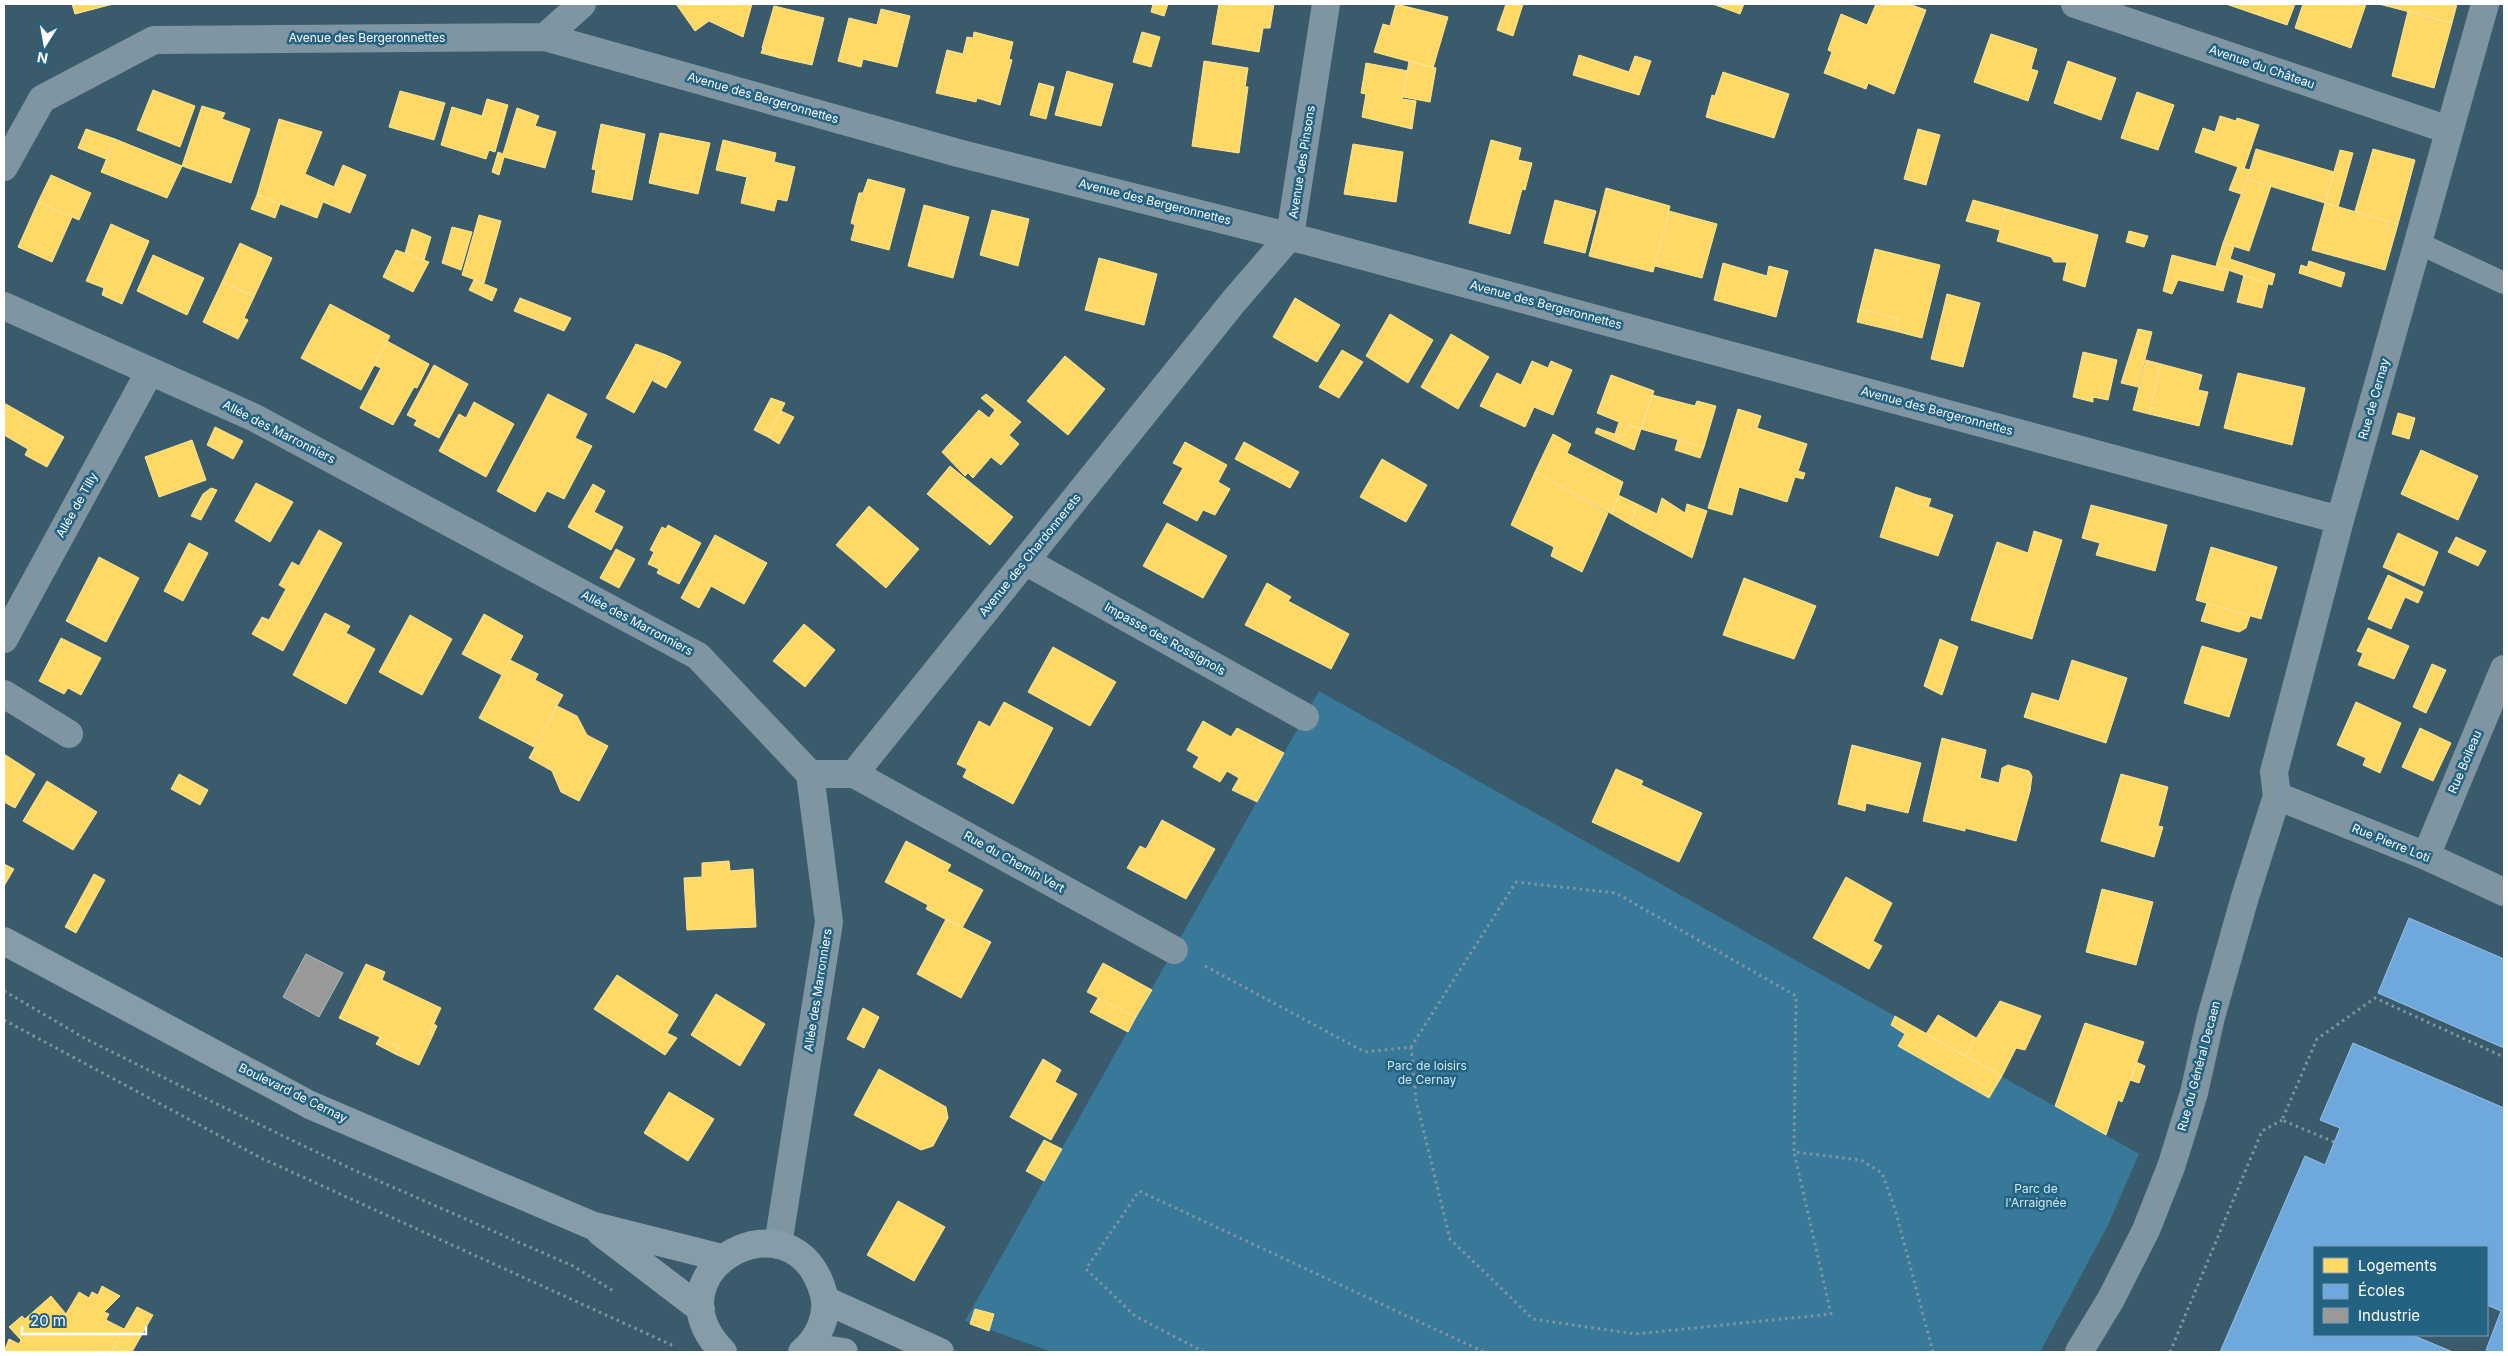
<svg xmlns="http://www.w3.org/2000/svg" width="2508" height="1356" viewBox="0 0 2508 1356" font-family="Inter,sans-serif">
	<rect width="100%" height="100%" fill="#3a5b6c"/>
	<path fill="#387899" d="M1319,691L2139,1154L2108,1225L2040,1352H1052L965,1321Z"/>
	<path fill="#ffd966" stroke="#ffe494" d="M72,4H113L75,14Z
		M676,4H752L743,37L709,21L695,31Z
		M1153,4H1168L1164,16L1151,12Z
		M1219,4H1274L1270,28H1263L1259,52L1212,44Z
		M1396,4L1448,17L1433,68L1374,52L1383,24L1390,26Z
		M1506,4H1523L1513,36L1497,30Z
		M1713,4H1744L1740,14Z
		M1876,4H1909L1926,10L1894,94L1868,83L1866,89L1824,73L1832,52L1828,50L1841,14L1867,25Z
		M2226,4H2295L2287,25Z
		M2303,4H2366L2351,48L2295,28Z
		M2379,4H2457L2452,23Z
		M774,6L824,18L812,65L780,58L762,48Z
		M881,9L910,16L897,67L863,59L861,67L838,61L849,18L877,25Z
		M2408,11L2452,23L2434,88L2392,76Z
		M974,32L1013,42L1009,59L1012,60L1000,105L977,98L976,102L936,93L947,50L963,54L967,37L973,38Z
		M1142,32L1160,37L1151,67L1133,62Z
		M1991,34L2037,49L2031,69L2038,71L2028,101L1974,82Z
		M763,48L780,58L761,53Z
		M1579,55L1629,72L1635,56L1651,61L1639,95L1573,75Z
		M1204,61L1248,68L1245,87H1248L1239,153L1192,146Z
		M1409,61L1436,68L1430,102L1403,97Z
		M2068,61L2116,78L2101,120L2054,103Z
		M1366,63L1408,71L1402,99L1416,101L1412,129L1362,117L1366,94L1361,93Z
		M1067,71L1113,84L1101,126L1055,115Z
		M1723,72L1789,94L1774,138L1706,117L1712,95L1715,96Z
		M1039,83L1054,87L1046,119L1030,115Z
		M153,90L195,106L180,147L137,130Z
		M400,91L445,103L434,140L389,127Z
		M2137,92L2174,105L2158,150L2121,138Z
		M487,99L508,105L495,152L489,150L486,159L441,145L452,107L482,116Z
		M202,106L225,113L222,119L250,129L231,183L182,166Z
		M517,108L539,116L535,126L556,132L545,168L504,157L499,175L492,172L498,152L503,154Z
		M2220,116L2236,121L2237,118L2259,125L2244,169L2195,152L2203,128L2215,132Z
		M279,119L322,132L305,174L334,187L343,165L366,175L350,213L323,202L317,218L257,195Z
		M601,124L645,134L632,200L592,192L596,170L592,169Z
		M86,129L115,139L106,159L78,148Z
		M1918,129L1940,135L1926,185L1904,179Z
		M660,133L710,143L698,194L649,183Z
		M115,139L182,166L167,198L101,172Z
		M723,140L776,153L774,162L795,167L787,201L777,199L774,211L741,203L747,177L716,170Z
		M1491,140L1521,148L1518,160L1532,163L1525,190L1522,189L1510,234L1469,223Z
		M1353,144L1403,152L1396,202L1344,194Z
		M2256,149L2334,172L2325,203L2247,179Z
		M2373,149L2415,160L2398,224L2355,211Z
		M2340,150L2353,153L2338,207L2325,203Z
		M2238,167L2250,170L2241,194L2229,190Z
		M51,175L91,193L79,220L38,202Z
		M868,179L905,189L889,250L851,240L855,225L851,223L859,193H863Z
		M2247,179L2271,186L2249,251L2223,243Z
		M1606,188L1670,206L1653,272L1589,256Z
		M257,195L280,204L275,218L251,209Z
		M1555,200L1596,211L1585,253L1544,243Z
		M1973,200L2006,209L2000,230L1966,221Z
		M38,202L72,217L52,262L18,247Z
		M2325,203L2398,224L2385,270L2312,250Z
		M924,205L969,217L953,278L908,266Z
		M2006,209L2098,235L2085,287L2063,280L2067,262H2054L2051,257L1997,241Z
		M992,210L1029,219L1018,266L980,255Z
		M1669,211L1717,224L1702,278L1655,266Z
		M479,215L501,221L484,283L462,275Z
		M111,224L149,241L122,304L102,295L104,288L86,281Z
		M452,227L472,232L461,270L442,263Z
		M412,229L431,237L424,260L405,253Z
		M2129,231L2148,236L2144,247L2126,242Z
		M240,243L272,258L254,297L222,282Z
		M2223,243L2234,246L2230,259L2275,274L2272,285L2216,266Z
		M1875,249L1940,265L1922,338L1895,331L1898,319L1860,309Z
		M396,250L429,262L413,292L383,277Z
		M153,255L204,278L187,315L137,291Z
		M2172,255L2229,270L2223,291L2178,280L2172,294L2163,291Z
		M1099,258L1157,274L1144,325L1085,310Z
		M2309,261L2345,273L2341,287L2305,275Z
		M1723,263L1767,276L1769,266L1788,271L1776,317L1714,300Z
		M2301,265L2307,267L2305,275L2299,273Z
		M2244,275L2268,284L2262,308L2237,302Z
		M474,280L497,289L492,301L469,290Z
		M222,282L254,297L244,318L248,320L238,339L203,322Z
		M1947,294L1980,303L1963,367L1931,359Z
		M520,298L571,318L564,331L514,311Z
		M1295,298L1340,325L1317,362L1273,337Z
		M330,304L390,336L361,390L301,358Z
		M1860,309L1898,319L1895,331L1857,322Z
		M1390,314L1433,340L1408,383L1366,356Z
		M2138,329L2152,332L2138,387L2121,383Z
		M1451,334L1489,357L1458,409L1421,387Z
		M387,341L429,364L417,388L414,387L393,425L360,408L381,368L374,365Z
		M636,344L666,355L634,413L606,398Z
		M1342,350L1363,362L1339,398L1319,387Z
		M2083,352L2117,360L2108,400L2093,397V402L2073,397Z
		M666,355L681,362L666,388L653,381Z
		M1065,356L1105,389L1068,435L1027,401Z
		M2146,360L2161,364L2149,414L2133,410Z
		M1532,361L1548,368L1551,361L1572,370L1553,415L1534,407L1525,427L1480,406L1497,373L1521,385Z
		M2161,364L2202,375L2198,390L2208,392L2199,426L2149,414Z
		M434,365L468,384L439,438L414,425L417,420L407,415Z
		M2238,373L2305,388L2292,445L2224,428Z
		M1611,375L1654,391L1641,429L1628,425L1623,437L1615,434L1619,422L1597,413Z
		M548,394L587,414L575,438L592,446L564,499L547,491L535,512L497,491Z
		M986,394L1021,422L1009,435L1019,444L1001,465L991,457L973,478L968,473L965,476L942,452L979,410L989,418L995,410L981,398Z
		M1652,395L1695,406L1697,401L1716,406L1704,447L1641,429Z
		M771,398L785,403L768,437L754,430Z
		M474,402L514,424L486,477L439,451L459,414L466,418Z
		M4,403L64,437L47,467L25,455L28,449L4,435Z
		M1738,409L1761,416L1757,428L1807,444L1798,471L1805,473L1803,479L1795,477L1787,502L1739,487L1732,515L1708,508Z
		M781,411L794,417L779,444L768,437Z
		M2398,413L2415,418L2409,439L2392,434Z
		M1628,425L1641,429L1634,450L1595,433L1597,428L1623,437Z
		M215,427L243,441L233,459L207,445Z
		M1553,434L1571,444L1567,453L1623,482L1612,514L1535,472Z
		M192,440L206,480L159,497L145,457Z
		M1678,440L1704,447L1700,458L1675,450Z
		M1185,442L1227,465L1218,482L1230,489L1215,515L1203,510L1197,521L1163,503L1183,468L1173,463Z
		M1244,442L1299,472L1290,488L1235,459Z
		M2421,450L2478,476L2458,520L2401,494Z
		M1382,459L1427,485L1406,522L1360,497Z
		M950,466L1013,517L990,545L927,494Z
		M1535,472L1608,513L1582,572L1551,556L1554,547L1511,525Z
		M256,483L293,502L270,542L235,521Z
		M593,484L605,491L594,512L623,527L611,550L568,527Z
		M1896,487L1917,495L1915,502L1953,515L1938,556L1880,537Z
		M211,488L217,490L201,520L191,516L203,494Z
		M1618,495L1637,504L1631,525L1612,514Z
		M1917,495L1931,499L1928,507L1915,502Z
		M1662,498L1685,513L1687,504L1707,511L1692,558L1631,525L1637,504L1657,514Z
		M2091,505L2167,525L2155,571L2096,555L2100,543L2082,538Z
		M869,506L919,549L886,588L836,545Z
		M1167,523L1227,556L1203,598L1143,566Z
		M668,525L701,543L679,584L657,573L659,569L648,564L654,552L650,550L662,527L666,529Z
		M319,530L342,543L283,651L252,634L262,617L269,620L286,589L279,585L292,562L299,566Z
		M2034,531L2062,540L2032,639L1971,620L1997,542L2028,553Z
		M2398,533L2438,552L2424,586L2383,567Z
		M715,535L767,563L744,604L711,586L699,608L681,598Z
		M2456,537L2486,551L2478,566L2448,552Z
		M189,543L208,553L183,601L164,591Z
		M2211,547L2277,567L2261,619L2196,600Z
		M616,549L635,559L619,588L600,578Z
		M99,557L139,578L106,642L66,621Z
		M2388,575L2423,592L2418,603L2405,597L2391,629L2368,619Z
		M1744,578L1816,606L1794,659L1723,635Z
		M1267,583L1291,597L1288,601L1349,634L1331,669L1245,625Z
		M2207,603L2250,616L2246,628L2239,632L2201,621Z
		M325,613L350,626L346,633L375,649L346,704L293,675Z
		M484,614L523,636L502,675L462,654Z
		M410,615L452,639L422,695L379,672Z
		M804,624L835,650L805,687L773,661Z
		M2368,628L2409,646L2394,679L2358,665L2363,653L2357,651Z
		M61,638L101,658L81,695L68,688L64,694L39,681Z
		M1940,639L1958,647L1942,695L1924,686Z
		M2202,646L2247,659L2229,717L2184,703Z
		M1053,647L1116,682L1090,726L1028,692Z
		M510,660L538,674L535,680L563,695L534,747L479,718Z
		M2072,660L2127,678L2106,743L2024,717L2032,693L2059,701Z
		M2432,664L2446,670L2426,713L2413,707Z
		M1004,702L1053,728L1013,804L963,777L967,769L957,764L979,721L990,727Z
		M2356,702L2401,723L2380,773L2363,765L2366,758L2337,745Z
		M557,706L577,716L587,735L608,746L579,801L561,792L552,771L529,758Z
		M1203,721L1231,737L1237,728L1284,753L1257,802L1232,790L1239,778L1227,771L1220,782L1193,767L1199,757L1187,750Z
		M2420,728L2451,743L2433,781L2402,767Z
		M1942,738L1986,750L1980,778L1999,783L2002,768L2008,765L2029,771L2032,776L2030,791L2016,841L1965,828V831L1923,821Z
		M1852,745L1921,763L1908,813L1866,803L1865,811L1838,804Z
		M4,754L35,774L15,808L4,802Z
		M1616,769L1643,781L1641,785L1702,813L1679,862L1592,822Z
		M179,774L208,790L200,805L171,789Z
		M2121,774L2168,787L2158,826L2163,827L2154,857L2101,841Z
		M47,781L97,812L73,850L23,821Z
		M1162,820L1215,849L1186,899L1127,868L1140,846L1146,849Z
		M906,841L951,865L947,871L983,890L962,928L926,909L928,905L885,882Z
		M729,861L730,871L753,869L756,927L687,930L684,878L702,877V863Z
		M4,864L14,869L4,886Z
		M94,874L105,880L76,933L65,927Z
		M1846,877L1892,903L1873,941L1882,946L1869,969L1813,938Z
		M2102,889L2153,902L2136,965L2086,952Z
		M946,919L991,942L961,998L917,974Z
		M1103,963L1152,990L1136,1017L1087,992Z
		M366,964L385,972L382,980L441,1008L429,1034L433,1035L419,1065L395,1054L399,1046L339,1018Z
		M617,975L678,1015L667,1033L677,1038L665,1055L594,1009Z
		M716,994L765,1024L740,1066L691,1035Z
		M1098,998L1136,1017L1128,1032L1090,1012Z
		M2000,1001L2041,1016L2025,1050L2016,1048L2002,1076L1965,1056Z
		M863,1008L879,1017L864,1048L847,1039Z
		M1938,1015L1976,1038L1965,1056L1926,1034Z
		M1895,1016L2002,1076L1989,1098L1898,1046L1905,1034L1891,1025Z
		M2085,1023L2144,1042L2122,1102L2118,1100L2106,1135L2055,1106Z
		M434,1024L437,1026L433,1035L429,1034Z
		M380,1037L399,1046L395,1054L376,1044Z
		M1043,1059L1061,1070L1055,1082L1077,1094L1051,1140L1010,1117Z
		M2136,1062L2145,1066L2139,1083L2130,1080Z
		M879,1069L946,1107L948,1118L933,1146L921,1150L854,1115Z
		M669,1092L714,1119L688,1161L644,1133Z
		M1044,1140L1062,1149L1044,1181L1026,1171Z
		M898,1201L945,1227L914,1281L867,1255Z
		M102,1286L120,1296L104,1312L109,1314L106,1320L124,1329L111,1352H4L9,1339L19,1344L21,1340L9,1327L22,1316L25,1319L51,1296L66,1314L79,1292L89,1298L92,1292L98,1295Z
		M137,1307L153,1315L132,1352H111Z
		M975,1309L994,1314L989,1331L970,1324Z"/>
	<path fill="#6fa8dc" stroke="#9ac2e6" d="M2409,918L2504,959V1048L2378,993Z
		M2353,1043L2504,1108V1352H2487L2486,1350L2501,1311L2487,1305V1247H2314V1335H2412L2453,1352H2220L2305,1156L2325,1165L2340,1128L2320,1120Z"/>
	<path fill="#999" stroke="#b8b8b8" d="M306,954L343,973L319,1017L283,997Z"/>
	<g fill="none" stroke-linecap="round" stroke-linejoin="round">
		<path stroke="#7f96a2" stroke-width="3" stroke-dasharray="2.5 4" stroke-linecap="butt" d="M1205,966L1365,1052L1411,1047L1516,882L1616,893L1796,996L1794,1152L1861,1160L1882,1173L1895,1209L1933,1352
			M4,991L86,1039L221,1106L356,1171L573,1266L615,1292
			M4,1020L261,1158L674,1346
			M1411,1047L1416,1100L1450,1239L1533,1319L1635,1334L1831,1314L1794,1152
			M2334,1142L2282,1120L2317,1039L2375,998L2504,1057
			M1204,1352L1135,1316L1086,1269L1139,1191L1484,1352
			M2170,1352L2262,1131L2282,1120"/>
		<path stroke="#7f96a2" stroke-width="22" d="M2418,243L2504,283"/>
		<path stroke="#7f96a2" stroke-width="28" d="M2075,4L2449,130
			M545,37L582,4
			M4,167L42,99L154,40L545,37L958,153L1311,242L2340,520
			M4,306L255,418L698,656L810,774L829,922L778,1245
			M1025,561L1305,717
			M4,639L150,371
			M4,694L69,734
			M810,774H854L1234,301L1290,236L1326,4
			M854,774L1174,950
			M2277,796L2426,856L2504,892
			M2426,856L2504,669
			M2079,1352L2111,1299L2146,1230L2171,1167L2194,1093L2211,1017L2245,897L2277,796L2274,772L2340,520L2485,4"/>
		<path stroke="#869ca8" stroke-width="28" d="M4,941L310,1105L591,1225L722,1258
			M600,1232L701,1309
			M825,1300L940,1352
			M809,1347L844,1352
			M723,1352C643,1270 796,1187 824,1295C829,1316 818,1339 802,1352"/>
	</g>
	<g text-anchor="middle" stroke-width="5" stroke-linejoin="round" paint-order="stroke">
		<g font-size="12" fill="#fff" stroke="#246282">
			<text x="367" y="42">Avenue des Bergeronnettes</text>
			<text transform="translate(2262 67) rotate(19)" y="4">Avenue du Château</text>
			<text transform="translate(763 98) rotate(16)" y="4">Avenue des Bergeronnettes</text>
			<text transform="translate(1302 162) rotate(-81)" y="4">Avenue des Pinsons</text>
			<text transform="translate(1155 202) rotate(14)" y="4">Avenue des Bergeronnettes</text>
			<text transform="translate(1546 305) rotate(15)" y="4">Avenue des Bergeronnettes</text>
			<text transform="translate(2374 399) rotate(-74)" y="4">Rue de Cernay</text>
			<text transform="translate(1937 411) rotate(15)" y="4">Avenue des Bergeronnettes</text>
			<text transform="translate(279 432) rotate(27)" y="4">Allée des Marronniers</text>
			<text transform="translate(77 505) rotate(-61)" y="4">Allée de Tilly</text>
			<text transform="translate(1030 555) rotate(-51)" y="4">Avenue des Chardonnerets</text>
			<text transform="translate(637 623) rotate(28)" y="4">Allée des Marronniers</text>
			<text transform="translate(1165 639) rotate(29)" y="4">Impasse des Rossignols</text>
			<text transform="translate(2465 762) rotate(-67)" y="4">Rue Boileau</text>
			<text transform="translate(2391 843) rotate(22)" y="4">Rue Pierre Loti</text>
			<text transform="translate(1014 862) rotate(29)" y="4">Rue du Chemin Vert</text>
			<text transform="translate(818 990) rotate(-81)" y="4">Allée des Marronniers</text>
			<text transform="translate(2199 1066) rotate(-75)" y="4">Rue du Général Decaen</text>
			<text transform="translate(293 1093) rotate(26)" y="4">Boulevard de Cernay</text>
		</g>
		<g font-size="12" fill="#cfe9f6" stroke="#246282">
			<text x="1427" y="1070">Parc de loisirs<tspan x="1427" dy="14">de Cernay</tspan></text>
			<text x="2036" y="1193">Parc de<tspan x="2036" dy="14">l'Arraignée</tspan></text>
		</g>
	</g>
	<rect width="2508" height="1356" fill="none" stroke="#ffffff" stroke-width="10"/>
	<rect x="2313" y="1246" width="175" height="90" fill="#246282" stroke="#7ca1b4"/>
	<rect x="2323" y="1258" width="25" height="15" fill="#ffd966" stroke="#7ca1b4"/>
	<text x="2358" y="1271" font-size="15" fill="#ffffff">Logements</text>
	<rect x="2323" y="1284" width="25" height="15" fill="#6fa8dc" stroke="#7ca1b4"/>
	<text x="2358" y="1296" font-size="15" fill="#ffffff">Écoles</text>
	<rect x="2323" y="1308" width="25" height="15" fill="#999999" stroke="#7ca1b4"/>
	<text x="2358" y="1321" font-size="15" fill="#ffffff">Industrie</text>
	<g transform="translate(45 45) rotate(191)" stroke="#246282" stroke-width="4" paint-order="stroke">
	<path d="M0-4L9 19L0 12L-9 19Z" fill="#ffffff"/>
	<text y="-8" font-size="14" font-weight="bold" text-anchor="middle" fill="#ffffff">N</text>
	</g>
	<path d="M22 1326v8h124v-8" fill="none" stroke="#ffffff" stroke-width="2.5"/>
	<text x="30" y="1326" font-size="15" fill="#ffffff" stroke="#246282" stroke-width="4" paint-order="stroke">20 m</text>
</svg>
